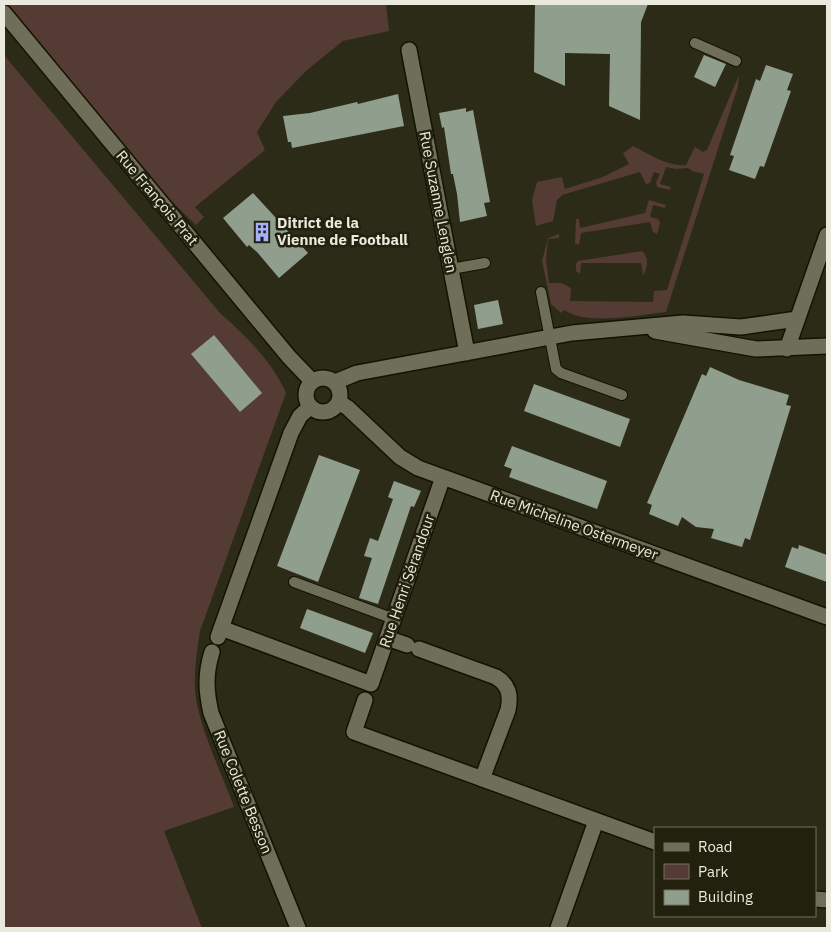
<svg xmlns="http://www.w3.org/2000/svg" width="831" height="932" viewBox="0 0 831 932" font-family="'IBM Plex Sans',sans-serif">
	<rect width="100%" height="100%" fill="#2c2b18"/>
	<path fill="#543b33" d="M6,4H386L389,31L343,41L307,70L276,102L257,132L265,150L195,207L204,217L196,225L169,199Z
		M4,55L220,313C246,336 272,361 286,393L200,631C197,650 194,670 195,689C197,723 222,774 234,807L164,831L202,928H4Z
		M739,75L738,86L666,312C639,315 587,326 564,310L561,313L551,304L542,261L548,238L559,234V238L548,239L546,260L549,283H561L571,288L570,301L653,302L654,291L667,290L704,174L692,171L688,168L676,169L666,167L660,184L671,187L670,190L657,187L656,182L660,174L654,172L650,183L646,184L640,172L562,195L557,200L553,221L536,226L532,200L537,182L562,177L565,189L603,177L629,164L623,153L633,146C649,154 668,167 686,165L695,147L703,152L707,150Z
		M649,200L666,205L665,208L653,205L650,217L658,219L660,223L657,234L653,232L650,222L581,233L579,245L575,243L576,219H579L580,228L645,213Z
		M642,251C649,257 648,269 643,275L641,263H581L580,274L576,271V264L578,261Z"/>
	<path fill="#909f8d" d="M535,4H648L641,22L640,120L609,106L610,54L565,53V86L534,72Z
		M704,55L726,64L715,87L694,77Z
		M766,65L793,74L787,90L791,91L764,167L760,166L755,179L729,170L734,156L730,155L756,79L760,81Z
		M398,94L404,126L292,148L291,142H288L283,116L310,113L357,102L358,104Z
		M466,108V112L473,110L490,202L484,203L487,216L460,222L457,194L453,174H451L444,127L442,128L439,113Z
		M253,193L308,253L279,278L257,252L249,245L247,247L223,218Z
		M498,300L503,324L478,329L474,305Z
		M214,335L262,393L240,412L191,354Z
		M710,367L739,380L789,395L786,405L791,406L750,540L745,538L742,547L711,538L714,529L696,527L682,517L678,526L649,514L652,505L647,503L702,374L706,376Z
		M534,384L630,419L620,447L524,411Z
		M512,446L607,481L597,509L509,477L512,469L504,466Z
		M319,455L360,470L318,582L277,566Z
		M394,481L421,491L414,507L411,506L378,604L359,598L372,558L364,556L370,538L378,541L393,499L388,497Z
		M799,545L827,555V582L785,567L792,547L798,549Z
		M307,609L373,633L365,653L300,628Z"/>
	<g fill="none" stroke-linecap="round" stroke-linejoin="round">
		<defs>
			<path id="service" d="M695,43L736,61
				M451,269L485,263
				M541,292L556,369L561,373L622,395
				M294,582L394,619"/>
			<path id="minor" d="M4,13L289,357L312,381
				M409,50L467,353
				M655,331L756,349L827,346
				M787,349L827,235
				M306 395a17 17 0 1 1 34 0a17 17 0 1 1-34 0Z
				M335,382L357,373L572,333L683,323L741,327L797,319
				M339,402L348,408L400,457L418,468L827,617
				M221,628L371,684L443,477
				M218,637L291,433L300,416L310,407
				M387,638L407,645
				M419,649L496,677C509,685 511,695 508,710L482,779
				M212,652C205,674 206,691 211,713L298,928
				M365,700L354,732L655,842
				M815,899L827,900
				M558,928L596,821"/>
		</defs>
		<use href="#service" stroke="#141303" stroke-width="12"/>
		<use href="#minor" stroke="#141303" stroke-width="18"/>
		<use href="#service" stroke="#6f6f59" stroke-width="10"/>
		<use href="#minor" stroke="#6f6f59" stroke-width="15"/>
	</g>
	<defs>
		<symbol id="building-bare" viewBox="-9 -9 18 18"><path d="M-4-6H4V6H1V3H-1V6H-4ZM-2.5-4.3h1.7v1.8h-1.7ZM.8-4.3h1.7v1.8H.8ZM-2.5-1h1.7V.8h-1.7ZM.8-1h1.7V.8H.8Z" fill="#a6b1fc" stroke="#22210e" stroke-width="2.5" paint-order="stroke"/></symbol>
	</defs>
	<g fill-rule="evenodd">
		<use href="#building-bare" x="248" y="218" width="28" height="28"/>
	</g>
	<g text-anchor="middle" stroke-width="5" stroke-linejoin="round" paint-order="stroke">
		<g font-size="15" fill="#e9e9dd" stroke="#22210e">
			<text transform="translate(157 198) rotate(50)" y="5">Rue François Prat</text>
			<text transform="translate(438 202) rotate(79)" y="5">Rue Suzanne Lenglen</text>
			<text transform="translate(574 525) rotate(20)" y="5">Rue Micheline Ostermeyer</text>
			<text transform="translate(407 581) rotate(-71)" y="5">Rue Henri Sérandour</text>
			<text transform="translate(243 792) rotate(68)" y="5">Rue Colette Besson</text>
		</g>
		<g font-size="15" font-weight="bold" fill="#e9e9dd" stroke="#22210e" text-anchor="start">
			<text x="277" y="228">Ditrict de la<tspan x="277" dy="17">Vienne de Football</tspan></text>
		</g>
	</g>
	<rect width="831" height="932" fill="none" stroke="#e9e9dd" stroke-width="10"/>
	<rect x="654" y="827" width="162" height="90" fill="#22210e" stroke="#727161"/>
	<rect x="664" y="843" width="25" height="8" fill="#6f6f59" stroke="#727161"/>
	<text x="698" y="852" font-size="15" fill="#e9e9dd">Road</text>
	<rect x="664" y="864" width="25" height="15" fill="#543b33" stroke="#727161"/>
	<text x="698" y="877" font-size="15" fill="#e9e9dd">Park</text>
	<rect x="664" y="890" width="25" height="15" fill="#909f8d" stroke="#727161"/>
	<text x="698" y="902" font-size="15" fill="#e9e9dd">Building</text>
</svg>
